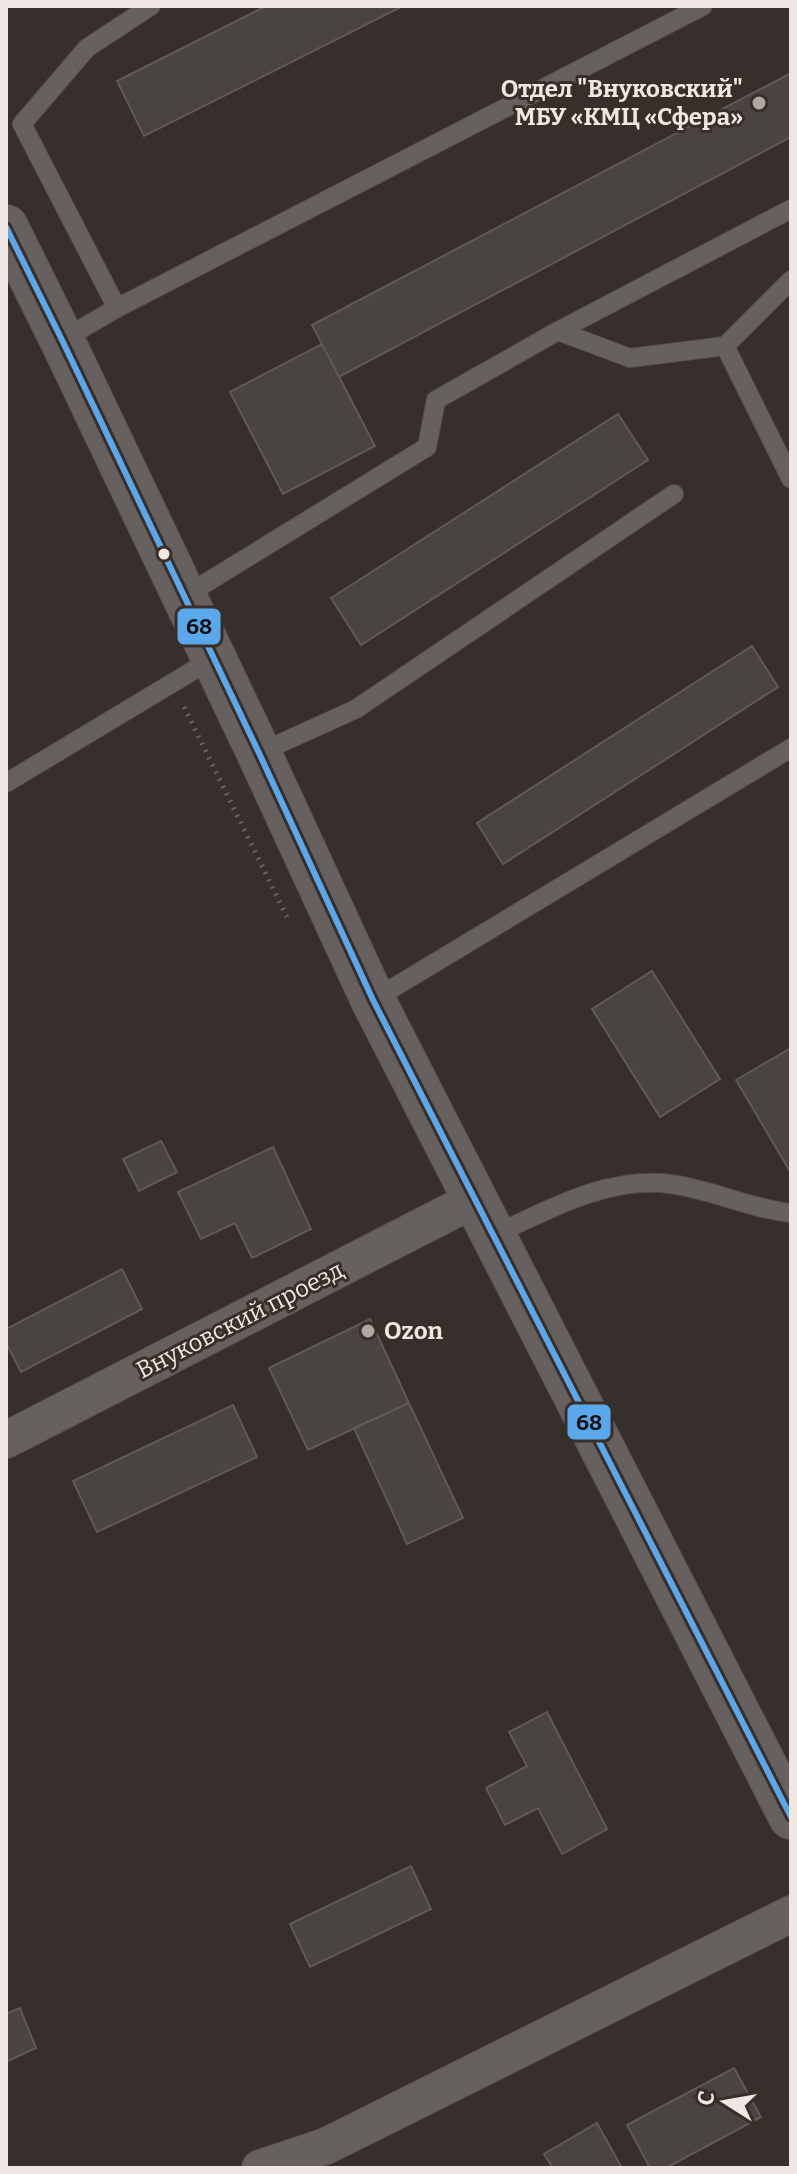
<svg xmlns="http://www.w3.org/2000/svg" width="797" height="2174" viewBox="0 0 797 2174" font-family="Bitter,serif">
	<rect width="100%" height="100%" fill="#362f2c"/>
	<path fill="#494441" stroke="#5f5957" stroke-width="2" d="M266,6H403L144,136L117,81Z
		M791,73V137L339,377L312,325Z
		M322,344L375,446L283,494L230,392Z
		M618,414L648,460L361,645L331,598Z
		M752,646L778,687L503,864L477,823Z
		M652,971L720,1079L660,1117L592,1009Z
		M791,1048V1173L736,1080Z
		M161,1141L177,1172L139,1191L123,1159Z
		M273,1147L311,1229L252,1258L235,1223L201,1239L178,1192Z
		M122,1269L142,1309L21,1372L6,1343V1329Z
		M370,1319L409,1403L308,1450L269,1368Z
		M409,1403L463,1518L407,1544L354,1428Z
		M233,1405L257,1457L97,1532L73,1481Z
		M547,1712L607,1829L562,1854L538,1808L505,1825L486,1788L527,1766L509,1732Z
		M411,1866L431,1909L310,1967L290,1924Z
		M20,2008L36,2048L6,2062V2014Z
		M734,2068L761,2117L666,2168H650L627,2125Z
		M597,2123L622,2168H553L544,2154Z"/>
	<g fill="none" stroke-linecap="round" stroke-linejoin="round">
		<defs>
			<path id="service" d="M791,280L725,346L791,479
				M117,308L22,124L87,48L151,6
				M558,331L630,358L725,346
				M62,340L117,308L703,6
				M183,597L427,447L436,400L558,331L791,209
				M259,753L356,709L674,494
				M6,783L214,658
				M373,1000L791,748
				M494,1235C548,1210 607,1176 670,1184C711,1189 750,1209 791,1213"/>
			<path id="minor" d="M6,1440L475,1199
				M260,2168L326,2146L791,1914"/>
			<path id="secondary" d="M6,227L62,340L259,753L373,1000L791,1817"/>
		</defs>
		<use href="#service" stroke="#544d4b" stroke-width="20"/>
		<use href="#minor" stroke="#544d4b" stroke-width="38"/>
		<use href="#secondary" stroke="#544d4b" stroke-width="46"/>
		<path stroke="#66605e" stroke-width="5" stroke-dasharray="2 6" stroke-linecap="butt" d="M184,707L287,917"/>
		<use href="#service" stroke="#66615f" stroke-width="18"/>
		<use href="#minor" stroke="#66615f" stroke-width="36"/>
		<use href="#secondary" stroke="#66615f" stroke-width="44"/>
		<defs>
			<path id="bus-1" d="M6,227L62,340L259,753L373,1000L791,1817"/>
		</defs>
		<use href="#bus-1" stroke="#3a2e28" stroke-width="12"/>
		<use href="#bus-1" stroke="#5aa8eb" stroke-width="6"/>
	</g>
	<g fill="#afa7a4" stroke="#3a2e28" stroke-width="3">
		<circle cx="759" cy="103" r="8"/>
		<circle cx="368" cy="1331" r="8"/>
	</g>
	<circle fill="#f0e7e4" stroke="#3a2e28" stroke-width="3" cx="164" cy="554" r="7"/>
	<g text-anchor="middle" stroke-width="6" stroke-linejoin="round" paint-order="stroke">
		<g font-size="24" font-weight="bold" fill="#f0e7e4" stroke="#3a2e28" text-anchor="end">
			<text x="743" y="97">Отдел "Внуковский"<tspan x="743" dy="28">МБУ «КМЦ «Сфера»</tspan></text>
			<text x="384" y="1339" text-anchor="start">Ozon</text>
		</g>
		<g font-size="24" fill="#f0e7e4" stroke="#3a2e28">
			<text transform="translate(240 1320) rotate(-27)" y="8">Внуковский проезд</text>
		</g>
	</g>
	<g stroke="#3a2e28" stroke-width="3">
		<rect x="176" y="607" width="46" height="39" rx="8" fill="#5aa8eb"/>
		<rect x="566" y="1403" width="46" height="38" rx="8" fill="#5aa8eb"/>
	</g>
	<g font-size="22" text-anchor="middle" font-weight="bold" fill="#111">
		<text x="199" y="634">68</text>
		<text x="589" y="1430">68</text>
	</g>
	<rect width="797" height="2174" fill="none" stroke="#f0e7e4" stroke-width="16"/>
	<g transform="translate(725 2102) rotate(281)" stroke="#3a2e28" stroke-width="6" paint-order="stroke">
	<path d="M0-6L14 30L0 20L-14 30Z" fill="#f0e7e4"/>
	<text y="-12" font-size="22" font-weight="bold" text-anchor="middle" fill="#f0e7e4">С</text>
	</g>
</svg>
